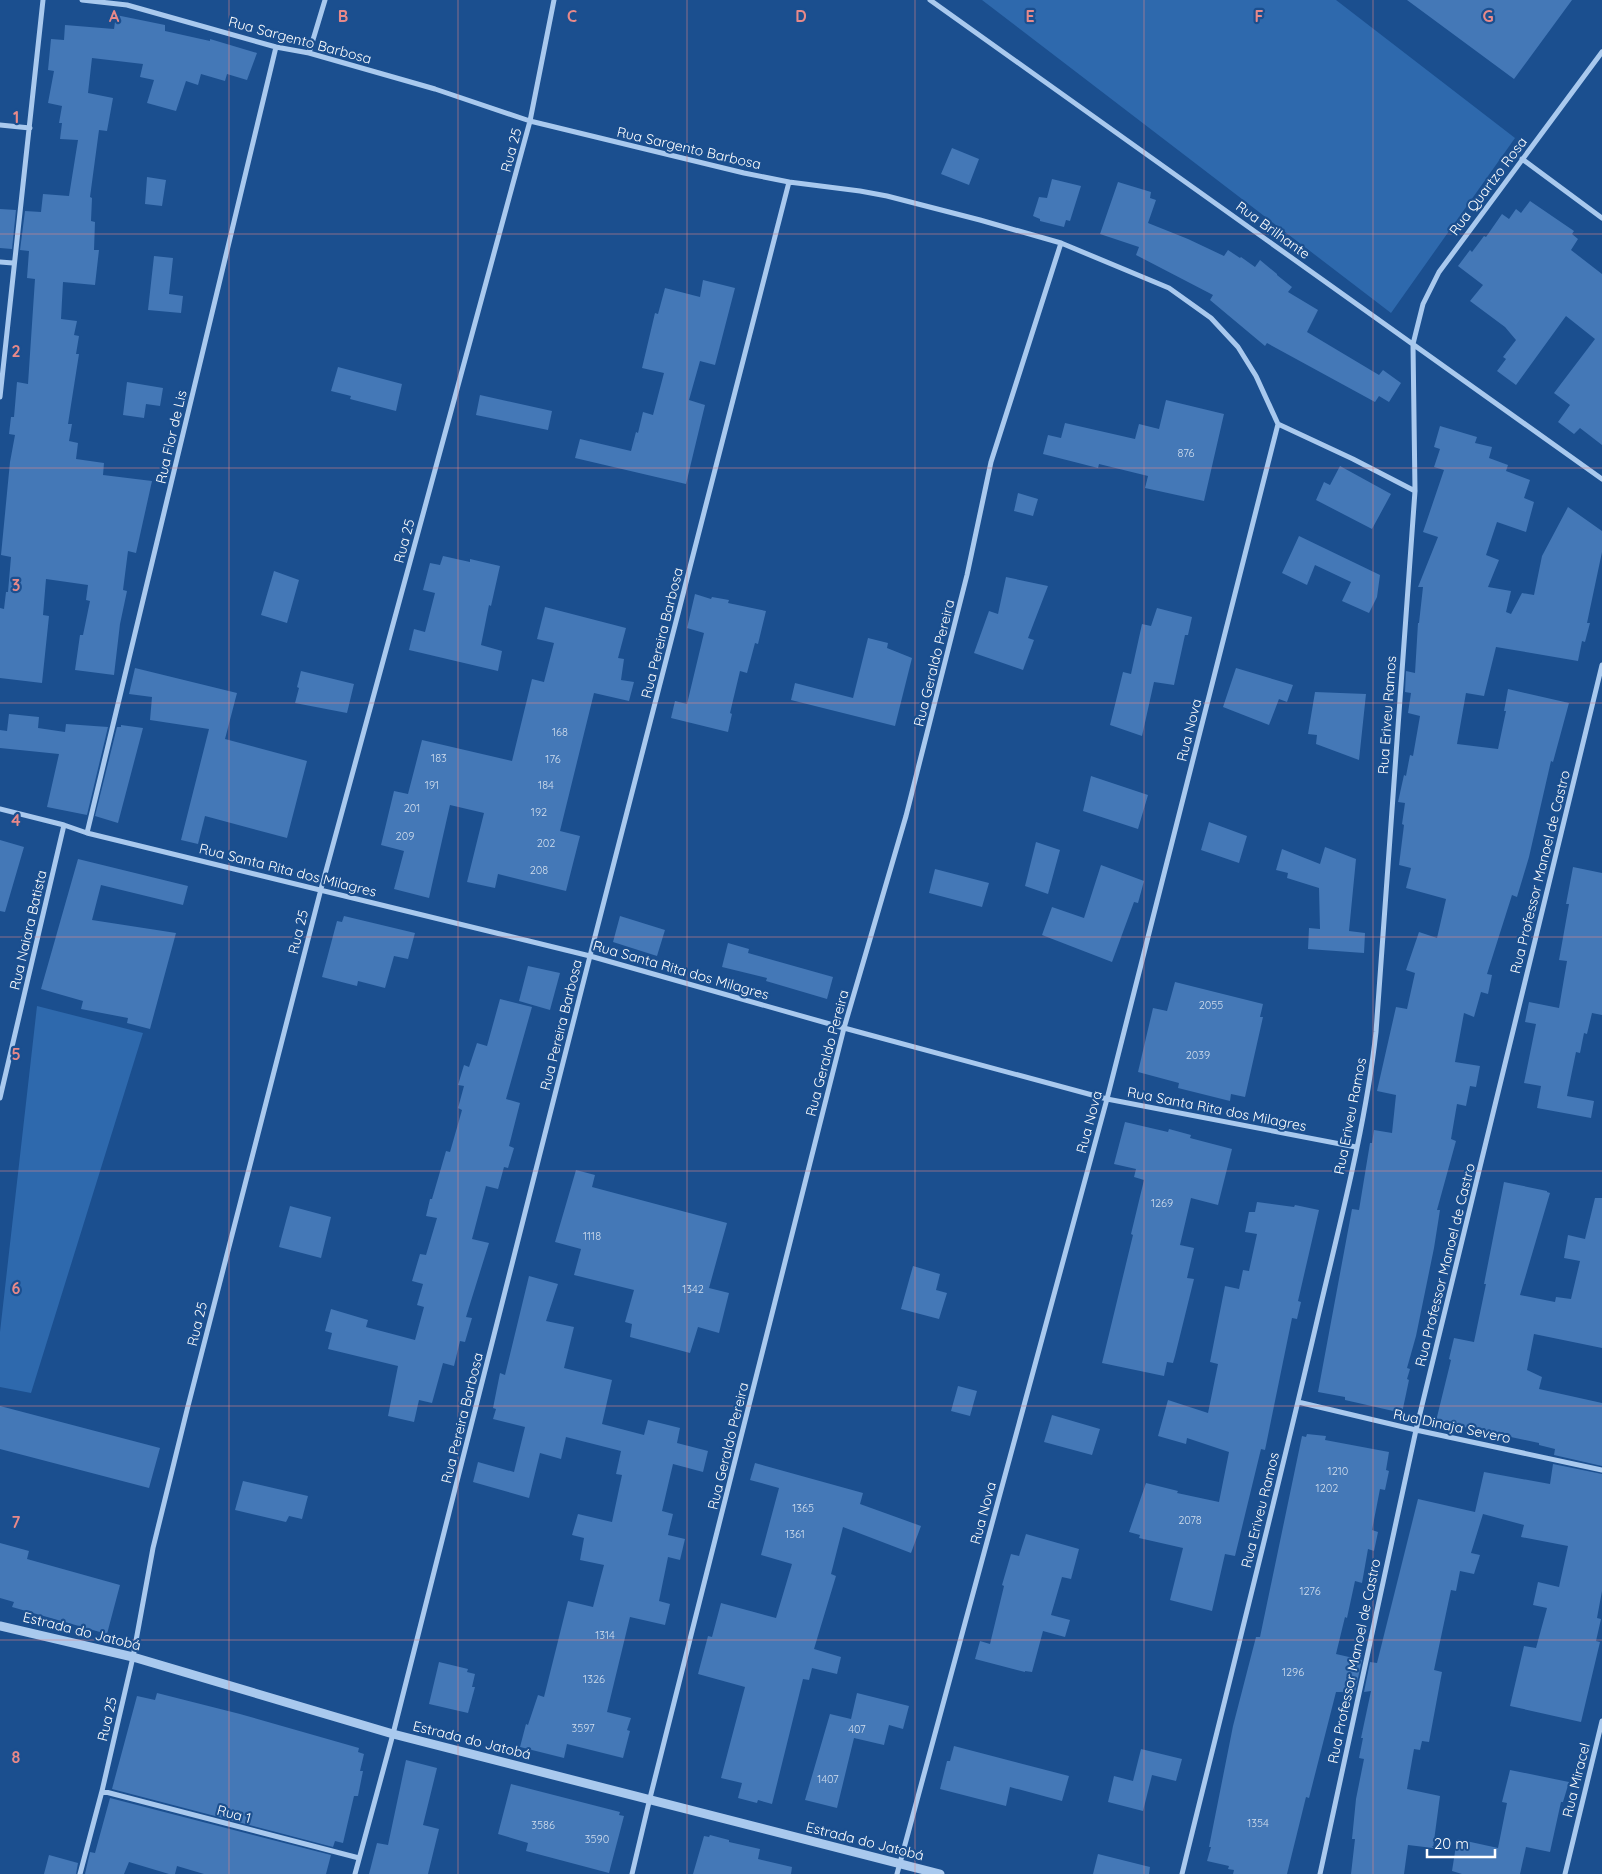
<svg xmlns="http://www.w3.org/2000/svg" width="1602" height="1874" viewBox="0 0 1602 1874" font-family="Quicksand,sans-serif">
	<rect width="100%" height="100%" fill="#1b4f8f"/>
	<path fill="#2e69ad" d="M982,0H1336L1515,138L1391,313Z
		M37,1006L143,1033L31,1393L0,1387V1332Z"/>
	<path fill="#4478b7" d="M1407,0H1572L1514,79Z
		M116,15L165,25V31L210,41V39L257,53L247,80L227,74L225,81L201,74L198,85L186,81L176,111L147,103L154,80L140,77L143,64L92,58L88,93L113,98L107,131L99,130L90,197L92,198L91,221L95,222L94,250H99L95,285L63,282L61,319L77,321L74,335L79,336L76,354H79L68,424H72L69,441L78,443L76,459L104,463L103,475L152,481L136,553L128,551L123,590L127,591L120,624L114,675L75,670L80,635H83L90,601L86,600L88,585L46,579L43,615L49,616L42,683L0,678V608L4,609L6,592H8L11,557L1,555L10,462L15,435L9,434L11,417H14L17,382L28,384L35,279L27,278L29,251L20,250L25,211L41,212L43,194L69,196L78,140L60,139L62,123H59L62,106L48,103L54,71L48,70L51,39L64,40L65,25L114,29Z
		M952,148L979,159L969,185L941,174Z
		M147,177L166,180L162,206L145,204Z
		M1052,179L1081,186L1070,221L1066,220L1064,227L1040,221V219L1033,216L1039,197L1047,198Z
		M1118,182L1151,192L1150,198L1156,200L1148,223L1188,239L1224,256L1228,250L1240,258L1241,257L1255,267L1260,260L1277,274V275L1292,287L1288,292L1318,310L1307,332L1379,375L1383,370L1401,383L1389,402L1379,396L1375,402L1267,343L1265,346L1210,300L1213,295L1136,255L1139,247L1100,234Z
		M1530,201L1574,231L1572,234L1578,239L1571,250L1602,274V445L1580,428L1574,434L1558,422L1570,405L1554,393L1595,339L1566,316L1516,385L1497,371L1506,359L1503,357L1516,340L1505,327L1470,301L1483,285L1458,266L1470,250L1472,252L1484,236L1486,237L1502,214L1509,219L1516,209L1521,213Z
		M0,209L16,210L12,249L0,248Z
		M154,256L173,258L169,294L183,296L181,313L148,310Z
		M703,280L735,288L715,365L700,361L689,400L705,405L686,484L575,458L580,439L631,451L636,432L638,433L643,412L653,415L664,373L642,368L655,313L658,314L665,288L700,297Z
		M338,367L402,384L396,411L350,399L351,396L331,391Z
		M127,382L163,388L160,406L146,404L144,418L123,415Z
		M480,395L552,411L548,430L476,415Z
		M1166,400L1224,414L1204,501L1145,488L1148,476L1099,464L1098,468L1043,454L1048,435L1061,438L1065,423L1135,439L1139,424L1159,429Z
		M1440,426L1477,437L1475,443L1492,447L1489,458L1508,465L1506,471L1530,480L1524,498L1534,502L1526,532L1497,522L1486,555L1499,560L1488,587L1511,591L1506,612L1511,614L1522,593L1534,595L1542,556L1568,507L1602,531V552L1587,623H1590L1585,642L1582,641L1578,661L1496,647L1484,696L1466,693L1457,744L1498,749L1506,711H1504L1508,689L1569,703L1553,762L1551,761L1529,857L1517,897L1512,895L1487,974L1492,975L1488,994L1481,992L1474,1017L1464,1013L1455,1062L1480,1066L1476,1087L1470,1086L1466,1106L1457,1104L1451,1139L1456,1141L1437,1210H1440L1434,1248L1416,1336L1407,1368L1410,1369L1407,1379L1409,1380L1402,1413L1345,1400V1397L1318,1392L1352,1209L1359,1210L1370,1143H1372L1374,1130L1392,1133L1396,1095L1377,1091L1396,1007L1407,1009L1415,973L1406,970L1419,932L1437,938L1446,899L1406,888L1411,868L1399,865L1404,825L1402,824L1405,803L1398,802L1404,775L1406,776L1410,755L1413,756L1420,716L1408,713L1411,693L1405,692L1406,671L1415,673L1418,623H1419L1423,587H1418L1438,537L1423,532L1444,470L1434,467L1440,449L1434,447Z
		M1340,466L1391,494L1372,529L1316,500L1324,482L1330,485Z
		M1018,493L1038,499L1033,516L1014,511Z
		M1299,536L1380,575L1377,597L1369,613L1342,601L1351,582L1315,565L1307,585L1282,573Z
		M443,556L470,562V559L500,566L491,606L489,605L481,645L502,651L498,671L409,650L414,629L425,632L435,593L423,590L430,563L440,565Z
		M274,571L299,580L287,623L261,615Z
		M1006,577L1048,586L1028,638L1034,640L1023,670L974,653L989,611L998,614Z
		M695,594L711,599L712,597L729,600L728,603L766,611L758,644L755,643L747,673L740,671L730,713L732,714L728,732L671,718L675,701L687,704L704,633L687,628Z
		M545,607L626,628L618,658L624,659L621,680L634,682L629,701L594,693L560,831L580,836L566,891L498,874L495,888L467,882L484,813L450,805L429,898L394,889L404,851L381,845L394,791L408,794L422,740L512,761L532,679L544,682L554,643L537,639Z
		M1157,608L1192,617L1188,635H1185L1174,685L1154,682L1142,736L1110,725L1123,672L1131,674L1142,624L1151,626Z
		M868,638L888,643L887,648L912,658L895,726L791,700L795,683L853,698Z
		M135,668L237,693L225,739L307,761L287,838L205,816L198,844L181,840L209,729L150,720L152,697L129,694Z
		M1236,668L1293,685L1287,702L1279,699L1269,725L1223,707Z
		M301,671L354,684L347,713L295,703L299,688L297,687Z
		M1315,692L1366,694L1359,760L1316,744L1317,735L1308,734Z
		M9,714L39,717L38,728L65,732L66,724L108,727L87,815L47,807L59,754L0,748V730L7,731Z
		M121,725L143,728L118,823L95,816L117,727H121Z
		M1091,776L1148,795L1138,829L1083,811Z
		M1209,822L1247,836L1239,863L1201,850Z
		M0,840L24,847L5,912L0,911Z
		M1036,842L1060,850L1048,894L1025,886Z
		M1325,847L1356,859L1349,931L1365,933L1364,953L1308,949L1309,928L1320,929L1319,888L1287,878L1288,873L1276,870L1282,849L1320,864Z
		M78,859L188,886L183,905L101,885L92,920L176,933L150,1029L127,1023L128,1018L81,1009L83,1001L41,989Z
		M1101,865L1144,881L1138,903L1134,902L1112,962L1042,935L1052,907L1084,918Z
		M1573,867L1602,873V1015L1592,1013L1587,1034L1584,1033L1580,1053L1576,1052L1567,1096L1594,1101L1591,1118L1537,1108L1541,1086L1524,1083L1536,1024L1525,1022L1529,1002L1559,1008L1567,961L1559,960L1569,904H1566Z
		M935,869L989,883L982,907L929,893Z
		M344,916L415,933L408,959L394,956L385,988L358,981L357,986L322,977L337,921L342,922Z
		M620,916L665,930L657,956L613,942Z
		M728,943L749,949L748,953L833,977L827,999L766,981L767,978L722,967Z
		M528,966L560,973L550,1010L519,1001Z
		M1175,982L1263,1004L1260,1017H1263L1245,1097L1231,1094L1230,1101L1178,1088L1179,1083L1138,1072L1153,1008L1167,1011Z
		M500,999L532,1007L506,1099L520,1103L509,1146L514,1148L508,1168L504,1167L498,1189L486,1186L472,1239L489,1243L466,1317L472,1318L465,1342L460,1341L454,1366L443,1363L432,1403L419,1400L414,1422L388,1416L398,1366L328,1349L332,1333L325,1331L331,1309L368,1320L366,1327L415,1340L424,1307L417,1305L423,1284L412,1281L420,1254L426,1255L437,1218L426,1216L430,1199H432L446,1151L450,1152L462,1110L458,1108L464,1086L458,1085L464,1065L469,1067L477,1043L487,1046Z
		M1125,1122L1168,1132L1169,1129L1191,1135L1190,1138L1232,1149L1218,1205L1191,1198L1180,1245L1194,1248L1187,1278L1194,1279L1175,1356L1173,1363L1167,1362L1164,1376L1102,1363L1133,1235L1131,1234L1144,1180L1134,1177L1136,1169L1114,1164Z
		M576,1170L595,1175L592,1187L727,1223L709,1288L729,1293L719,1333L698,1327L690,1353L630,1337L632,1324L625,1322L634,1290L574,1275L581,1249L555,1242Z
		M1504,1182L1547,1191V1192L1550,1193L1520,1295L1555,1302L1556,1297L1571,1299L1580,1261L1564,1258L1568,1235L1585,1239L1595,1198H1602V1348L1534,1334L1527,1370L1542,1377L1539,1389L1602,1403V1466L1554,1455L1555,1449L1539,1445V1443L1436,1421L1451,1360L1449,1359L1454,1338L1474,1342L1486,1284H1484Z
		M1257,1202L1294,1207L1295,1205L1319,1210L1298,1301L1301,1302L1297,1319L1292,1318L1265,1450L1261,1449L1235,1556L1225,1554L1212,1611L1170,1600L1183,1548L1139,1538L1140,1535L1129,1532L1146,1483L1178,1491L1177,1493L1219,1502L1229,1452L1187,1438L1186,1444L1158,1436L1168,1400L1208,1413L1218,1364L1210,1362L1225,1286L1239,1289L1243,1270L1249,1271L1257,1234L1245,1232L1249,1212H1255Z
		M290,1206L331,1217L321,1258L279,1247Z
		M913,1266L940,1274L936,1290L947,1293L939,1319L901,1309Z
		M529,1276L558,1284L546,1321L574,1327L564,1368L612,1380L602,1424L644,1435L648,1420L680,1428L677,1443L708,1451L703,1472L673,1464L662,1511L673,1514L668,1535L685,1539L680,1560L668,1557L659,1601L670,1604L665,1625L630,1617L607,1712L631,1718L627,1730L630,1731L623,1758L567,1744L564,1758L520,1747L526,1724L528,1725L538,1695L544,1697L568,1601L593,1607L604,1565L580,1560L584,1538L572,1535L578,1514L612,1522L622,1475L616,1474L621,1451L566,1437L561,1459L540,1453L529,1498L473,1482L478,1462L514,1472L525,1427L493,1419L496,1409L493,1408L500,1373L505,1375Z
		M958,1386L977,1391L970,1416L951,1411Z
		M0,1406L160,1448L149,1488L0,1449Z
		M1052,1415L1100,1429L1092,1455L1044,1442Z
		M1307,1434L1326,1436L1325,1440L1389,1452L1386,1470L1389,1471L1385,1490L1380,1489L1373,1525L1372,1530L1378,1532L1374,1551L1368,1549L1362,1583L1355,1581L1347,1618L1345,1617L1336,1654L1362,1660L1355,1692H1336L1309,1798L1306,1797L1287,1874H1233L1234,1870L1228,1869L1229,1866L1207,1861L1211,1847H1209L1233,1726L1256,1637H1260L1302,1436L1306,1437Z
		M755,1463L863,1493L860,1504L921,1526L911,1553L843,1527L831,1574L836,1576L814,1649L841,1657L837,1674L812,1668L809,1680L803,1679L772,1804L758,1800L757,1803L738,1798L742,1783L721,1778L745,1687L698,1674L708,1636L712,1637L721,1603L776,1618L792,1564L761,1555L779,1488L750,1480Z
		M1553,1464L1602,1474V1591L1597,1618L1601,1619L1596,1641L1600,1642L1581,1722L1510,1706L1524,1646L1536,1648L1547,1608L1533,1605L1538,1582L1559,1587L1568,1546L1521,1537L1524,1525L1483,1514L1471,1553L1480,1555L1474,1574L1460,1571L1456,1591L1451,1590L1434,1670L1442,1672L1429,1742L1422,1741L1420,1750L1414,1749L1407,1789L1440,1796L1433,1848L1408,1845L1404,1874H1351L1355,1839H1352L1356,1799L1364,1759L1359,1758L1363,1738H1361L1371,1691L1364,1692L1370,1662L1377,1663L1418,1499L1475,1512L1484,1472L1550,1484Z
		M243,1481L308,1496L302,1519L289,1516L286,1522L235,1510Z
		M1026,1534L1079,1549L1071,1579L1062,1577L1051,1615L1070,1620L1065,1637L1043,1631L1032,1672L1025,1671V1672L975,1659L980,1641L990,1644L1004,1586L1002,1585L1011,1554L1019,1556Z
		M0,1543L29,1551L27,1559L120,1585L107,1634L12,1607L14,1602L0,1598Z
		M439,1662L468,1669L467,1672L475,1674L472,1687H475L468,1713L429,1704Z
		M157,1693L240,1714L359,1748L358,1752L364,1754L360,1771H363L358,1796H354L343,1843L335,1841L333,1847L112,1789L137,1696L155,1700Z
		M857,1693L909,1706L903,1729L889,1725L884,1745L854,1738L837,1808L805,1800L830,1714L851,1719Z
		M954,1746L1069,1776L1062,1801L1010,1787L1006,1806L940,1789L947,1761H950Z
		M1141,1749L1182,1759L1176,1781L1152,1775L1143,1811L1108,1802L1114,1776L1133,1781Z
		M406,1760L437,1768L423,1825L439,1829L428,1874H369L377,1843L388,1845Z
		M1510,1770L1569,1782L1563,1802H1561L1550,1852L1526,1847L1520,1874H1462L1452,1871L1457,1839L1498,1848L1507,1803L1502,1802Z
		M511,1784L620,1812L619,1815L624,1816L609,1873L526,1851L528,1843L498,1834Z
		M110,1798L331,1855L326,1874H204L177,1866L175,1874H169L129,1862L124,1874H85L90,1852L95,1853Z
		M710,1835L729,1840V1842L760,1849L758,1859L792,1867L791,1874H693L704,1836L709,1837Z
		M1098,1854L1150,1867L1149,1874H1093Z
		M49,1855L78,1863L76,1874H44Z"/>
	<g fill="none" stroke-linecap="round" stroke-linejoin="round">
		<path stroke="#a9c9ee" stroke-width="5" d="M82,0L127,5L276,47L309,53L435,89L530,121L744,173L789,182L860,191L887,196L980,220L1061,243L1169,288L1211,318L1238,347L1256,376L1278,424L1107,1099L897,1874
			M930,0L1602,479
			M309,53L325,0
			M0,125L30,128
			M1522,159L1602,218
			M0,262L13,263
			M0,397L43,0
			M1278,424L1353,459L1415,491
			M0,809L64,825L87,833L590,956L844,1028L1107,1099L1356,1147
			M87,833L276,47
			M0,1098L64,825
			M1298,1402L1416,1430L1602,1470
			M102,1791L359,1858
			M80,1874L102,1791L133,1657L153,1548L187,1410L321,889L530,121L554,0
			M355,1874L393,1734L590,956L789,182
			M632,1874L650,1798L844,1028L906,816L967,575L991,462L1061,243
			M1182,1874C1227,1690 1274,1506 1317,1321C1339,1226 1365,1130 1376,1032L1415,491L1413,344L1423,304L1439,272L1602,52
			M1320,1874L1416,1430L1602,665
			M1565,1874L1602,1721"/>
		<path stroke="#a9c9ee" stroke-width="9" d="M0,1626L133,1657L393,1734L940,1874"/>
	</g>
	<path fill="none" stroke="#e88989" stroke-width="1" stroke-opacity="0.55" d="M229,0V1874M458,0V1874M687,0V1874M915,0V1874M1144,0V1874M1373,0V1874M0,234H1602M0,468H1602M0,703H1602M0,937H1602M0,1171H1602M0,1406H1602M0,1640H1602"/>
	<g text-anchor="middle" stroke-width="4.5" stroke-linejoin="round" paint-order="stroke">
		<g font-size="11" fill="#d0dded">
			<text x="1186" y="457">876</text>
			<text x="560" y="736">168</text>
			<text x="439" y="762">183</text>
			<text x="553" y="763">176</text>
			<text x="432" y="789">191</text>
			<text x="546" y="789">184</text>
			<text x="412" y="812">201</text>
			<text x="539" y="816">192</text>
			<text x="405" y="840">209</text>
			<text x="546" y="847">202</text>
			<text x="539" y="874">208</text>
			<text x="1211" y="1009">2055</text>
			<text x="1198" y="1059">2039</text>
			<text x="1162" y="1207">1269</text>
			<text x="592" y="1240">1118</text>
			<text x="693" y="1293">1342</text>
			<text x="1338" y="1475">1210</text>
			<text x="1327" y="1492">1202</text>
			<text x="803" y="1512">1365</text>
			<text x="1190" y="1524">2078</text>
			<text x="795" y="1538">1361</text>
			<text x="1310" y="1595">1276</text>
			<text x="605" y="1639">1314</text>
			<text x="1293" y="1676">1296</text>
			<text x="594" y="1683">1326</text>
			<text x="583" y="1732">3597</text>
			<text x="857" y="1733">407</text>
			<text x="828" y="1783">1407</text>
			<text x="1258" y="1827">1354</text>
			<text x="543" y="1829">3586</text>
			<text x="597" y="1843">3590</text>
		</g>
		<g font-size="14" fill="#fff" stroke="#1b4f8f">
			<text transform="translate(300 40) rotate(15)" y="5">Rua Sargento Barbosa</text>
			<text transform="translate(689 148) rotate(13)" y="5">Rua Sargento Barbosa</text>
			<text transform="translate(511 150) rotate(-75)" y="5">Rua 25</text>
			<text transform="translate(1488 186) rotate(-53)" y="5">Rua Quartzo Rosa</text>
			<text transform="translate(1273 230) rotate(36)" y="5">Rua Brilhante</text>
			<text transform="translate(171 437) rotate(-77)" y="5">Rua Flor de Lis</text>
			<text transform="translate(404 541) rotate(-75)" y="5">Rua 25</text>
			<text transform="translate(662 633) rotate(-76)" y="5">Rua Pereira Barbosa</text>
			<text transform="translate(934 663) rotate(-76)" y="5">Rua Geraldo Pereira</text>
			<text transform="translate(1387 715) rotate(-86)" y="5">Rua Eriveu Ramos</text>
			<text transform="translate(1189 730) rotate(-76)" y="5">Rua Nova</text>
			<text transform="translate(288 870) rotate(14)" y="5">Rua Santa Rita dos Milagres</text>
			<text transform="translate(1540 872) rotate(-76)" y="5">Rua Professor Manoel de Castro</text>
			<text transform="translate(28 930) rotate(-77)" y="5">Rua Naiara Batista</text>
			<text transform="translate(298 932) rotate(-76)" y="5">Rua 25</text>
			<text transform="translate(681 970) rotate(16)" y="5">Rua Santa Rita dos Milagres</text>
			<text transform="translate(561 1025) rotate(-76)" y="5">Rua Pereira Barbosa</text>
			<text transform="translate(827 1053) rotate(-75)" y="5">Rua Geraldo Pereira</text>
			<text transform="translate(1217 1109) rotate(11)" y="5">Rua Santa Rita dos Milagres</text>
			<text transform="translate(1350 1116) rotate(-79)" y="5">Rua Eriveu Ramos</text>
			<text transform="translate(1089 1122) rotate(-75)" y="5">Rua Nova</text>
			<text transform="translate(1445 1265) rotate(-76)" y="5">Rua Professor Manoel de Castro</text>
			<text transform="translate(197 1324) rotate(-76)" y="5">Rua 25</text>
			<text transform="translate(462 1418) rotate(-76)" y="5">Rua Pereira Barbosa</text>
			<text transform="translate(1452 1426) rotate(12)" y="5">Rua Dinaja Severo</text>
			<text transform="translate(728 1446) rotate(-76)" y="5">Rua Geraldo Pereira</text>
			<text transform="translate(1260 1510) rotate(-76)" y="5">Rua Eriveu Ramos</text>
			<text transform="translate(983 1513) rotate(-75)" y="5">Rua Nova</text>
			<text transform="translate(82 1631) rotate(14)" y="5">Estrada do Jatobá</text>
			<text transform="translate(1354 1661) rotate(-78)" y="5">Rua Professor Manoel de Castro</text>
			<text transform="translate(107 1719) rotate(-77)" y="5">Rua 25</text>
			<text transform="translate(472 1740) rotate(14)" y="5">Estrada do Jatobá</text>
			<text transform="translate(1576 1780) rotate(-76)" y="5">Rua Miracel</text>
			<text transform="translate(234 1814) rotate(15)" y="5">Rua 1</text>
			<text transform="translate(865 1841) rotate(14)" y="5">Estrada do Jatobá</text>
		</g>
	</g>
	<g font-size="16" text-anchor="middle" font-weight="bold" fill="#e88989" stroke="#1b4f8f" stroke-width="4.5" stroke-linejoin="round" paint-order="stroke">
		<text x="114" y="22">A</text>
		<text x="343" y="22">B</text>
		<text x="572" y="22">C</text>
		<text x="801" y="22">D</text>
		<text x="1030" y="22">E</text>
		<text x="1259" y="22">F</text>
		<text x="1488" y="22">G</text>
		<text x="16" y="123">1</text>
		<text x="16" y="357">2</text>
		<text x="16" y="591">3</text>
		<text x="16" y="826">4</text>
		<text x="16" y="1060">5</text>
		<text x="16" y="1294">6</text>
		<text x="16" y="1528">7</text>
		<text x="16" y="1763">8</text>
	</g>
	<path d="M1427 1849v8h68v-8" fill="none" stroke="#ffffff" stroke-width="2.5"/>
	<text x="1434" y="1849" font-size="15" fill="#ffffff" stroke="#1b4f8f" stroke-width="4" paint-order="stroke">20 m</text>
</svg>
